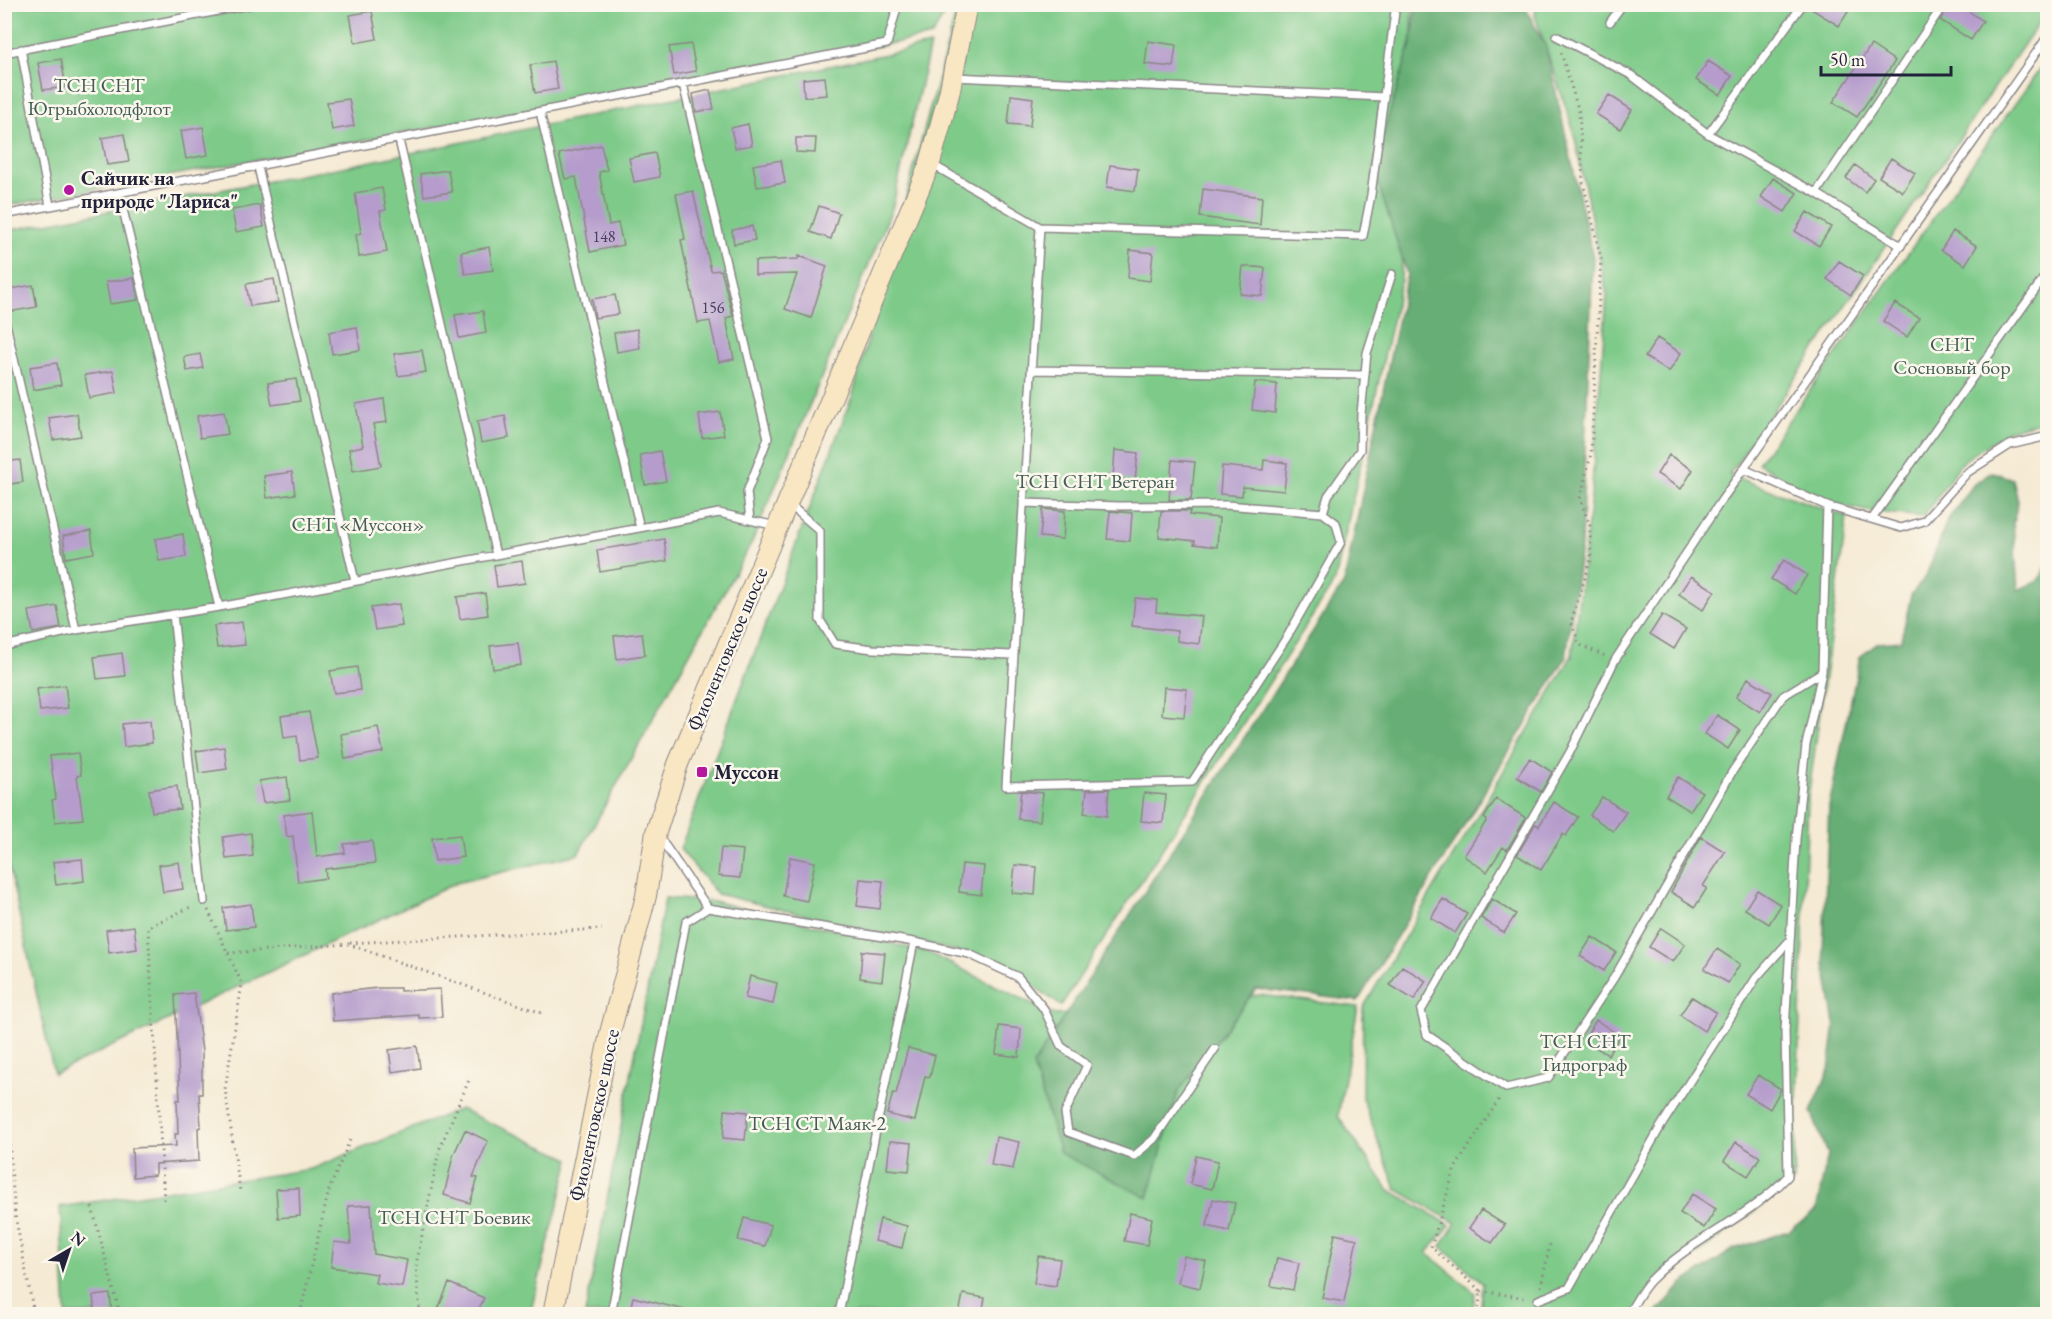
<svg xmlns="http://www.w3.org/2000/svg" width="2052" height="1319" viewBox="0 0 2052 1319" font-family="'EB Garamond',serif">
	<rect width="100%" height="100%" fill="#fbf7ec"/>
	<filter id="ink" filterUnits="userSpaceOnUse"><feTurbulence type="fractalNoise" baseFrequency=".0167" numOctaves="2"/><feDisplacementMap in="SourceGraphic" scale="12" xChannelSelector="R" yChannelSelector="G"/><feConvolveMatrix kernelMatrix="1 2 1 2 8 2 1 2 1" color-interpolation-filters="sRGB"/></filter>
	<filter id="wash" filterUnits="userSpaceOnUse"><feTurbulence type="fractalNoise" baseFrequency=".008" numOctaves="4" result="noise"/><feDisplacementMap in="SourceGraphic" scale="24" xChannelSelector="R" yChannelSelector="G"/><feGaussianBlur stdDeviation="1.35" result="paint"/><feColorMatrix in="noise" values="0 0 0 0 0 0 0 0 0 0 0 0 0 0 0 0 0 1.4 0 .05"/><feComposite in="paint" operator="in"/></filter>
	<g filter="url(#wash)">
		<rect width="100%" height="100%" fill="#f5ead3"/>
		<path fill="#7eca89" stroke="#507662" stroke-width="1.5" d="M5,5H950L932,36L5,206Z
			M958,5H1413L1401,280L1335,581L1061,1006L1001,962L717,894L680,849L853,394Z
			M1536,5H2047V11L1729,475L1847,517L1808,798L1794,1181L1657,1285L1637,1314H1480L1483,1283L1441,1246L1456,1223L1396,1189L1362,1098L1363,1008L1572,656L1591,497L1607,295L1573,129L1535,16Z
			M930,45L892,209L752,542L578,854L456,883L54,1074L5,849L4,231L353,165Z
			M2047,59V420L2009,430L1962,462L1923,517L1866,511L1823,501L1758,463Z
			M665,898L717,902L927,952L1055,1015L1260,995L1358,1007L1338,1116L1388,1189L1450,1225L1427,1253L1475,1293L1472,1314H585Z
			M460,1109L570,1159L530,1314H66L60,1207L311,1169Z"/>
		<path fill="#66ae75" stroke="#446858" stroke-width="1.5" d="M1416,5H1527V11L1546,47L1593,257L1581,546L1566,657L1358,1001L1256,989L1178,1092L1148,1198L1060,1153L1033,1065L1344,583L1407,274L1373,167L1412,40Z
			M1992,472L2013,479L2018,502L2013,523L2018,590L2038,581L2047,566V1314H1656L1683,1283L1734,1249L1789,1231L1816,1211L1828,1154L1811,1112L1829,1070L1835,1024L1823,952L1829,806L1860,657L1878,643L1901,641L1911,595L1926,576L1947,521L1974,484Z"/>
		<g id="blocks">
			<path fill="#b59ccc" d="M1809,4H1853L1839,26L1808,7Z
				M1950,4H1958L1983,21L1971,40L1940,20Z
				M372,11L377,39L355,43L350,15Z
				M1148,41L1176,45L1173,67L1145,64Z
				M691,44L696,71L674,75L669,47Z
				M1871,45L1895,61L1857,117L1833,102Z
				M61,59L66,87L43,90L38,63Z
				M553,61L558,89L535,93L530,65Z
				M1708,61L1732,76L1720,95L1696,80Z
				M825,77L827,95L804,97L803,79Z
				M710,90L714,109L696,112L693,94Z
				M1011,95L1033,98L1030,126L1008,124Z
				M1609,95L1632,110L1620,129L1596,114Z
				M349,99L354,126L332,130L327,102Z
				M748,124L752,145L735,148L731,128Z
				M203,127L208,155L186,159L181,131Z
				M124,134L129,162L107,165L102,138Z
				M796,138H816L815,153L796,152Z
				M601,145L607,170L599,172L609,225L618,223L623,245L590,252L576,177L565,179L559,154Z
				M655,153L660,177L634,182L629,158Z
				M1891,158L1915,173L1903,192L1879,177Z
				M781,160L785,183L757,187L753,165Z
				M1110,165L1138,169L1135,191L1107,187Z
				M1855,165L1874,179L1865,192L1846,178Z
				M448,170L452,192L424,196L420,174Z
				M1773,178L1797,193L1785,212L1761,197Z
				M382,188L386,210L380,211L387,252L359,257L356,234L361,233L355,193Z
				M1203,189L1262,197L1260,225L1200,217Z
				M693,191L711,271L721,270L733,316L726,318L734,359L719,362L710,321L698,323L681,240L685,239L676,194Z
				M260,205L264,227L236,232L232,210Z
				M819,206L839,213L831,239L810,232Z
				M1807,212L1831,227L1819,246L1795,231Z
				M752,226L755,240L734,244L732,230Z
				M1953,231L1977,246L1965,265L1941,250Z
				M489,247L493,270L465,274L461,252Z
				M1130,250L1153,253L1150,281L1128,278Z
				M799,256L827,266L811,318L785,309L797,274L755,275V261L798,259Z
				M1839,261L1863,276L1851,295L1827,279Z
				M1243,266L1265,268L1262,296L1240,294Z
				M134,278L138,300L110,304L106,282Z
				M274,279L278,302L250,306L246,284Z
				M33,285L37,307L9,312L5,290Z
				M615,295L619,314L595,318L592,299Z
				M1895,303L1919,318L1907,337L1883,321Z
				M483,311L486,333L459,338L455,315Z
				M357,327L360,350L332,354L329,332Z
				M637,329L640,348L617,352L614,333Z
				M1657,338L1681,353L1669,372L1645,357Z
				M422,350L426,372L398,376L394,354Z
				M200,354L203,368L187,371L184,357Z
				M57,363L61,385L33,390L30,367Z
				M113,371L117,393L89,398L85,375Z
				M296,379L300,401L272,405L268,383Z
				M1255,382L1277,384L1275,413L1252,410Z
				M384,399L387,422L373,424L381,466L353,471L349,449L363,446L356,404Z
				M224,412L228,434L200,438L197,416Z
				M720,412L724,435L702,438L699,415Z
				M77,414L81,436L53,440L49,418Z
				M505,416L509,438L481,443L477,421Z
				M1115,450L1138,453L1135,481L1113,478Z
				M660,451L666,481L645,485L640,455Z
				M1669,455L1693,470L1681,489L1657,474Z
				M20,460L23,482L4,485V462Z
				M1172,460L1195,462L1191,500H1169Z
				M1264,460L1287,463L1284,491L1243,487L1242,496L1220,494L1222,466L1263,470Z
				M292,472L295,494L267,498L264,476Z
				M1043,509L1065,511L1063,539L1040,537Z
				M1110,511L1132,513L1130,541L1107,539Z
				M1161,511H1190L1189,515L1219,518L1217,547L1194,544L1195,541L1159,537Z
				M91,531L94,553L66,558L63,536Z
				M183,534L186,557L159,561L155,539Z
				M664,539L667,561L600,572L597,550Z
				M1784,560L1807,575L1795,594L1771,579Z
				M522,561L525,583L497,587L494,565Z
				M1691,576L1715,591L1703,610L1679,594Z
				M485,593L488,615L460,619L457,597Z
				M1135,598L1157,600L1156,612L1202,616L1199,644L1177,641V631L1132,626Z
				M399,604L402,626L375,630L371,608Z
				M57,606L61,628L33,633L29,611Z
				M1662,615L1686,629L1674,649L1650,634Z
				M242,622L245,645L217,648L214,626Z
				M642,633L645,655L617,659L614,636Z
				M518,643L521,665L493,669L490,646Z
				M122,653L125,676L97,679L94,657Z
				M357,667L360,690L334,693L330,671Z
				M1748,678L1772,693L1760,712L1736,697Z
				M65,685L68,708L40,711L37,689Z
				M1164,687L1187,689L1184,717L1162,715Z
				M309,712L318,758L300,760L297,736L284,738L281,716Z
				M1717,715L1740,730L1728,749L1705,734Z
				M150,721L152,743L124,747L122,724Z
				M378,727L383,752L345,759L341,734Z
				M224,747L227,769L199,773L196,751Z
				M78,753L81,775L77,776L83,819L55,822L52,800L56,799L50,756Z
				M1530,758L1552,772L1541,792L1517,777Z
				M287,777L290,800L263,803L259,781Z
				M1678,777L1702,792L1690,811L1666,796Z
				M177,786L180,809L152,812L149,790Z
				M1109,789L1107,816L1084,813L1087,790Z
				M1021,791L1043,793L1040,821L1018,819Z
				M1144,793L1166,795L1163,823L1141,821Z
				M1602,797L1626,812L1613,831L1590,815Z
				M1496,799L1526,818L1507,850L1503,847L1487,872L1464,856L1487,820L1484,818Z
				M1554,802L1578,817L1566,836L1563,834L1541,870L1517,855L1535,824L1539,826Z
				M312,811L317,857L345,853L344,844L372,841L375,863L325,869L326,878L298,882L293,836L287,837L284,815Z
				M251,833L253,856L226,859L223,837Z
				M460,835L463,857L435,861L432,838Z
				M1701,837L1725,852L1703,886L1707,888L1695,907L1671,892Z
				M721,848L743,850L740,878L718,876Z
				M790,857L815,862L807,901L783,896Z
				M82,859L84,881L56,885L53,862Z
				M179,862L183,889L163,892L159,865Z
				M962,864L984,866L981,895L959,892Z
				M1015,865L1037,867L1035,895L1012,893Z
				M860,879L883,881L880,909L857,906Z
				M1757,890L1781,905L1769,924L1745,909Z
				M1443,899L1467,914L1455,933L1431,918Z
				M1492,899L1516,914L1504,933L1481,918Z
				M251,904L254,927L226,930L223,908Z
				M134,926L137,949L109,953L106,930Z
				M1661,928L1685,944L1673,962L1649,947Z
				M1592,937L1616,952L1604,971L1580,956Z
				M1717,949L1740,964L1728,983L1704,969Z
				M862,951L885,953L882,981L860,978Z
				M1402,966L1426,981L1414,1000L1390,985Z
				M750,976L777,983L773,1004L745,998Z
				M378,988H400V991L440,989L442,1017L419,1018V1015L333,1021L331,993Z
				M194,993L202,1051V1094H199L201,1127L198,1128L199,1161L155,1164V1175L133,1177L132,1148L176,1146L175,1134H178L177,1100H180L175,995Z
				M1692,997L1716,1012L1704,1031L1680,1015Z
				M1596,1020L1620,1036L1608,1055L1584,1040Z
				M999,1026L1021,1029L1019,1057L996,1054Z
				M417,1046L420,1068L392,1072L389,1050Z
				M908,1048L935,1055L930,1077L925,1076L915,1121L887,1114L893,1093L896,1094Z
				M1758,1075L1781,1089L1770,1109L1746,1094Z
				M725,1110L748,1112L745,1140L723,1138Z
				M465,1130L488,1141L473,1177L478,1178L470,1203L444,1195L453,1156Z
				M996,1137L1019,1142L1013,1169L991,1165Z
				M890,1141L912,1143L909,1171L887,1169Z
				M1736,1142L1760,1157L1748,1176L1724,1161Z
				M1196,1156L1218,1161L1212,1189L1190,1184Z
				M299,1188L300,1216L278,1218L276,1189Z
				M1692,1194L1716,1209L1704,1228L1680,1213Z
				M1213,1199L1235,1203L1229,1231L1207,1226Z
				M371,1205L374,1254L407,1260L402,1287L375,1283L377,1274L331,1267L334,1242L351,1244L348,1206Z
				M1481,1210L1505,1225L1492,1243L1469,1228Z
				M1130,1213L1152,1218L1147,1245L1124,1241Z
				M744,1218L771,1225L765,1246L738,1240Z
				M880,1219L907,1226L902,1248L875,1241Z
				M1335,1234L1357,1239L1344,1302L1322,1298Z
				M1038,1256L1060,1259L1056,1286L1034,1283Z
				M1184,1256L1206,1261L1200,1288L1178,1283Z
				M1277,1258L1299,1263L1293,1290L1271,1286Z
				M449,1283L484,1298L477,1314H436Z
				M110,1294L112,1314H95L93,1296Z
				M963,1294L985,1298L982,1314H959Z
				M633,1297L685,1310L684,1314H629Z"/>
		</g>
	</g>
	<g filter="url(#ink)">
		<use href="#blocks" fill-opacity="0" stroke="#8c8687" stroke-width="1.5"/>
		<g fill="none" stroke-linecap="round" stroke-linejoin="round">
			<defs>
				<path id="service" d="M1610,22L1623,4
					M1556,36L1631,75L1708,134L1816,193L1901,246
					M21,49L50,206
					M4,53L254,4
					M954,77L1384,97
					M683,84L768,438L747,492L750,520
					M540,112L640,528
					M1708,134L1803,4
					M399,140L496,555
					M933,165L1040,227L1363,236L1371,195L1396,4
					M258,167L355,581
					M119,193L219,607
					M1816,193L1944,4
					M4,215L887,44L898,4
					M1040,227L1006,786L1192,782L1287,637L1341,542L1336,523L1323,513L1328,496L1360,450L1361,414L1367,353L1392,274
					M4,315L76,630
					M1031,370L1365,375
					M1744,469L1827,506L1901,528L1924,521L1968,472L2010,445L2048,436
					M1023,503L1120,506L1226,505L1323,513
					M789,504L820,531V620L835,644L873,649L1012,655
					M1827,506L1822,672L1783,696L1732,772L1615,976L1548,1078L1506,1088L1427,1035L1421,1011L1570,752L1615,660L1721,501L2048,36
					M1872,519L2048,272
					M173,614L204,901
					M4,646L76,630L219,607L719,513L776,526
					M660,838L708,908L914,942L969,954L1018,977L1044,1009L1061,1046L1087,1065L1065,1113L1068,1132L1134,1156L1154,1139L1215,1049
					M1538,1300L1569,1288L1661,1126L1756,978L1790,940
					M611,1314L686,922L708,908
					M839,1314L914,942
					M1628,1314C1635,1303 1642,1289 1651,1280C1691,1239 1749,1218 1788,1176L1785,1031L1796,839L1806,745L1822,672"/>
				<path id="secondary" d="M553,1314L610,1033L646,896L656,832L678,764L930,163L949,94L967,4"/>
			</defs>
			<use href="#service" stroke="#8c8687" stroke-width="10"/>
			<use href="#secondary" stroke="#8c8687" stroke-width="22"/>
			<path stroke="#8c8687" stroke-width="3" stroke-dasharray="1.5 4.5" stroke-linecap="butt" d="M1561,53L1579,112L1583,182L1601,258L1591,454L1580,499L1590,526L1591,559L1571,622L1580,645L1605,656
				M208,910L242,984L225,1089L240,1191
				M350,943L602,929
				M228,953L348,944L542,1013
				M4,1079L15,1215L34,1314
				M164,1200L148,927L193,906
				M92,1207L120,1314
				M1541,1287L1550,1244
				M1481,1291L1527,1298
				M300,1314L329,1190L350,1140
				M420,1314L416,1265L439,1150L469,1080
				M1478,1314L1481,1291L1431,1247L1455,1168L1500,1098"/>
			<use href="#service" stroke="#fff" stroke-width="7"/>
			<use href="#secondary" stroke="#f9e7c3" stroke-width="20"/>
		</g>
	</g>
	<g fill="#b5179e" stroke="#fbf7ec" stroke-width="2">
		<circle cx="69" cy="190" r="6"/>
		<rect x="696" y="766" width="12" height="12" rx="3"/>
	</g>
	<g text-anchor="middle" stroke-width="5" stroke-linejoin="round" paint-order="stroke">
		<g font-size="16" fill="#47405f">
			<text x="604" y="242">148</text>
			<text x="713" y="313">156</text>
		</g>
		<g font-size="20" fill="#425d56" stroke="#fbf7ec">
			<text x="99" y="92">ТСН СНТ<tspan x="99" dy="23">Югрыбхолодфлот</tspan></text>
			<text x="1952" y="351">СНТ<tspan x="1952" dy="23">Сосновый бор</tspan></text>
			<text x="1095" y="488">ТСН СНТ Ветеран</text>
			<text x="358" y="531">СНТ «Муссон»</text>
			<text x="1585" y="1048">ТСН СНТ<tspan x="1585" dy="23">Гидрограф</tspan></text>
			<text x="817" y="1130">ТСН СТ Маяк-2</text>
			<text x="454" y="1224">ТСН СНТ Боевик</text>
		</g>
		<g font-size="20" font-weight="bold" fill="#22223b" stroke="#fbf7ec" text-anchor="start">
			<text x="81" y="185">Сайчик на<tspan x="81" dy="23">природе "Лариса"</tspan></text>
			<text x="714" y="779">Муссон</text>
		</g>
		<g font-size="20" fill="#22223b" stroke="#fbf7ec">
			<text transform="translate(727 649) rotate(-67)" y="7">Фиолентовское шоссе</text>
			<text transform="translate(594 1115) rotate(-78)" y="7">Фиолентовское шоссе</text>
		</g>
	</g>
	<rect width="2052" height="1319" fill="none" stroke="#fbf7ec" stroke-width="24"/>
	<g transform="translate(69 1250) rotate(39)" stroke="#fbf7ec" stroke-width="4.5" paint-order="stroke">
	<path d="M0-4.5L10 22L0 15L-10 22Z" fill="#22223b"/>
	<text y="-9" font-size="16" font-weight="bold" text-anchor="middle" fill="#22223b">N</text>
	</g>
	<path d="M1821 66v9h130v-9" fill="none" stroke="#22223b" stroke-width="3"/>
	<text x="1830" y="66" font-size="18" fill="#22223b" stroke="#fbf7ec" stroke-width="4.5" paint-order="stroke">50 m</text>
</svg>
